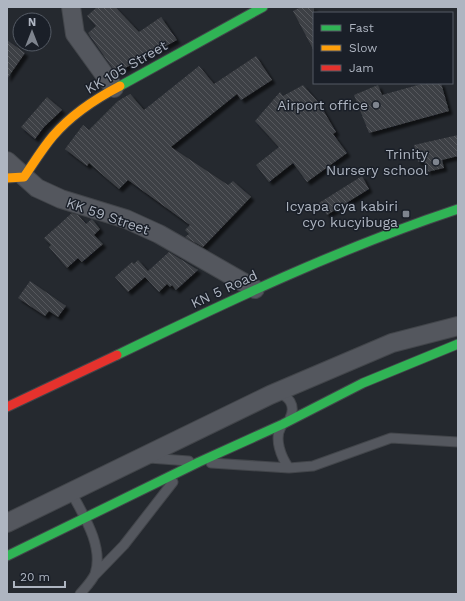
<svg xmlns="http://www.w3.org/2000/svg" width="465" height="601" viewBox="0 0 465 601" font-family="'Work Sans',sans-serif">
	<defs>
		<pattern id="building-back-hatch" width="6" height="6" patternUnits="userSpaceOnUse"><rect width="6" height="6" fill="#3c3f44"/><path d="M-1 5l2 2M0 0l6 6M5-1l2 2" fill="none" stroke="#56585d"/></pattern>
		<filter id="shadow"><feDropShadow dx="3.5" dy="3.5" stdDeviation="1" flood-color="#0009"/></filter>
	</defs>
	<rect width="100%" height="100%" fill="#25292f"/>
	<path fill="url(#building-back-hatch)" filter="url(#shadow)" d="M97,7H115L139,32L161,17L177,40L116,73L88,33L96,26L87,16Z
		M301,7H314V51L293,11Z
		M7,40L25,53L7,79Z
		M256,56L272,80L241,100L237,94L171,147L228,185L233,181L251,197L203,247L185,237L189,234L185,230L190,225L128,180L119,189L89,163L87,166L65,149L83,125L89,130L118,101L130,94L144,110L199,66L214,84Z
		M425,83H441L449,111L369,133L354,95L378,85L382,95Z
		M303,85L319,103L336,132L333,134L347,153L307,182L293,163L269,182L256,165L279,147L255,121L280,92L283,96Z
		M47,97L62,110L44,127L35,139L21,127Z
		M458,135V156L442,160L444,168L427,172L424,161L418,162L414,145Z
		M362,176L369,189L327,215L319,203Z
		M72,213L78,215L86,224L92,219L100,229L94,235L103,244L82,262L78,258L67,268L49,247L51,245L44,238Z
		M169,252L198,270L176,290L172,285L170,287L167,284L159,292L145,277L128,292L115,277L132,262L134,264L138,260L148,271Z
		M30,281L66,306L58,317L49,311L45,316L18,298Z"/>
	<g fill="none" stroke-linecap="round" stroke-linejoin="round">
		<defs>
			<path id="lane" d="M276,394C289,394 296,406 290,418
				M281,427C274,439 281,457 289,468
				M149,458L189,461
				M211,463L289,468L313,466L391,438L458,442
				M71,492C84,516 104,547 95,574C92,581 85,588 80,594
				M94,576L124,545L173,482"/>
			<path id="street" d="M71,7L75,34L114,88
				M7,161L37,188L61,199L126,219L159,234L255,289
				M7,523L270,395L392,343L458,326"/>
			<path id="fast" d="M120,86L263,7
				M117,355C229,301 340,248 458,209
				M7,556L199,462L283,424L363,383L458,344"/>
			<path id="slow" d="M7,178L24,177C33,164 42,149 53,136C71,115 95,99 120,86"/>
			<path id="jam" d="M7,407L117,355"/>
		</defs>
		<use href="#lane" stroke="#42454a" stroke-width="11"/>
		<use href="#street" stroke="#42454a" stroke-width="20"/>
		<use href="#fast" stroke="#42454a" stroke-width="11"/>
		<use href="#slow" stroke="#42454a" stroke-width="11"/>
		<use href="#jam" stroke="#42454a" stroke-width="11"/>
		<use href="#lane" stroke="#54575e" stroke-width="9"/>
		<use href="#street" stroke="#54575e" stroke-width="18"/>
		<use href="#fast" stroke="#30b455" stroke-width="9"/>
		<use href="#slow" stroke="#ff9f0a" stroke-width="9"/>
		<use href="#jam" stroke="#e5322d" stroke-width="9"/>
	</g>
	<g fill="#7e848e" stroke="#1a1f28" stroke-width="1.5">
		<circle cx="376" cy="105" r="4"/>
		<circle cx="436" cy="162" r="4"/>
		<rect x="402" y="210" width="8" height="8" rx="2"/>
	</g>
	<g text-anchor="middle" stroke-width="3" stroke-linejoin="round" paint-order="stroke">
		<g font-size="14" fill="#aeb5c1" stroke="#1a1f28">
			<text transform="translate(126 67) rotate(-30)" y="5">KK 105 Street</text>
			<text transform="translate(108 216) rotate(19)" y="5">KK 59 Street</text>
			<text transform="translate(224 289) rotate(-25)" y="5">KN 5 Road</text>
		</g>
		<g font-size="14" fill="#aeb5c1" stroke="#1a1f28" text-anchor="end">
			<text x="368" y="110">Airport office</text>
			<text x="428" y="159">Trinity<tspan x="428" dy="16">Nursery school</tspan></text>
			<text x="398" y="211">Icyapa cya kabiri<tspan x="398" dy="16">cyo kucyibuga</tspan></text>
		</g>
	</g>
	<rect width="465" height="601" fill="none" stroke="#aeb5c1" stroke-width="16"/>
	<rect x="313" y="12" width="140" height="72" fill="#1a1f28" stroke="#555b65"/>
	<rect x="321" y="25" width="20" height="6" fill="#30b455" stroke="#555b65"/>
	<text x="349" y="32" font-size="12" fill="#aeb5c1">Fast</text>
	<rect x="321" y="45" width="20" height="6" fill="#ff9f0a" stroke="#555b65"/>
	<text x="349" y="52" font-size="12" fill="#aeb5c1">Slow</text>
	<rect x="321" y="65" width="20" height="6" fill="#e5322d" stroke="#555b65"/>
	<text x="349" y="72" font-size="12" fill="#aeb5c1">Jam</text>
	<g transform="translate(32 32)"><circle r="19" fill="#1a1f28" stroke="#555b65"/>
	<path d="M0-3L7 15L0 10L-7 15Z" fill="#7e848e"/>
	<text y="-6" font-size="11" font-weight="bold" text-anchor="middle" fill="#aeb5c1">N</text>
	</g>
	<path d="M14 581v6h51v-6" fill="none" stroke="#aeb5c1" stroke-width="2"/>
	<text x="20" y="581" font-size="12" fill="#aeb5c1" stroke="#1a1f28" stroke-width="3" paint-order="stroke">20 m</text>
</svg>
